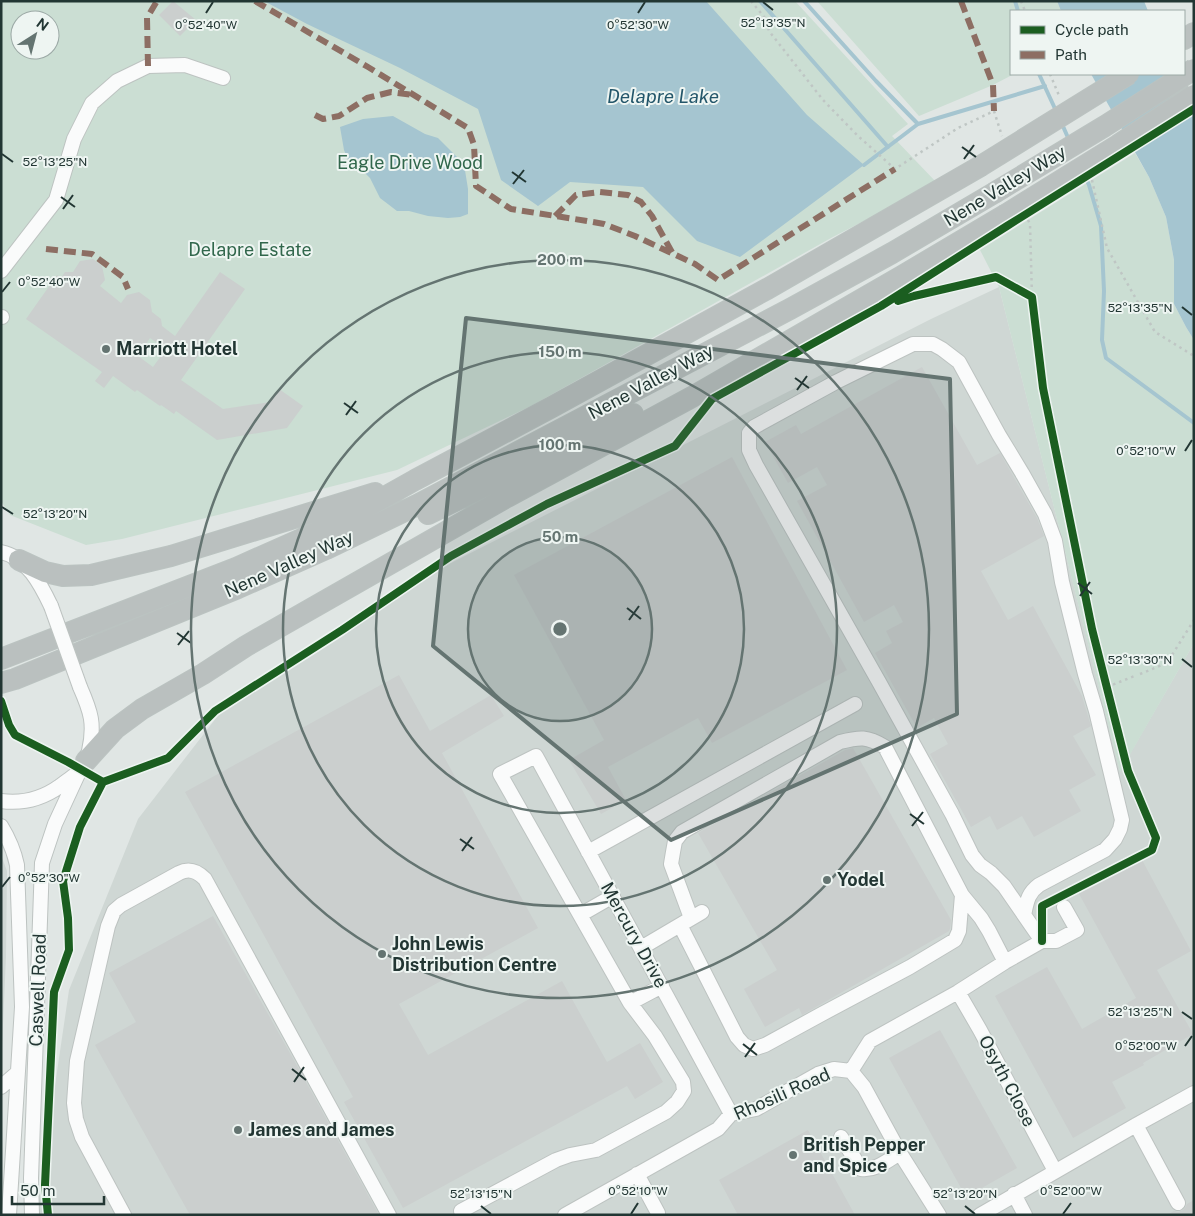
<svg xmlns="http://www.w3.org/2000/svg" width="1195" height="1216" viewBox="0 0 1195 1216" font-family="'Public Sans',sans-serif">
	<rect width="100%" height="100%" fill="#e0e6e4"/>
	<path fill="#cfd7d4" d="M999,287L1120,771L1194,643V1215H36L69,990L138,819L220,713L447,565L931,319Z
		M1,855L7,871L6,957L1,1070Z"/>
	<path fill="#cbded3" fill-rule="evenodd" d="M1,1H795L908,124L892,136L937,183L831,238L531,406L397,470L122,539L86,545L10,515L1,501ZM20,20H50V50H20Z
		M817,1H1057L1061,11H1011V74H1014L993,85L919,116Z
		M1135,153L1149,177L1166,217L1174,260V304L1186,327L1194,340V643L1120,772L999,287L980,250Z"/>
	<path fill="#a5c5d0" d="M264,1H706L807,115L864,165L740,257L697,241L643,187L570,182L538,206L501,180L478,109L400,68L307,24Z
		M1057,1H1144L1148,11H1061Z
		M1091,74H1179L1194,99V340L1186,327L1174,304V260L1166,217L1149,177Z
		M393,116L425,134L438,138L464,164L468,189V214L460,217L448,218L428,216L409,211H397L380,198L370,178L363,171L352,169L344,150L340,127L363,119Z"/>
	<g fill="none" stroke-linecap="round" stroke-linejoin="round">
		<path stroke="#a5c5d0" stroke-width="4" d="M760,1L888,147
			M804,1L876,81L918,124
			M1015,1L1018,11
			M1039,74L1057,113
			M1062,124L1069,140
			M864,165L918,124L1045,86
			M1084,174L1089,185L1101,226L1104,291L1102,340L1106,358L1194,423"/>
	</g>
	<path fill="#cbcfce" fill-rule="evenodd" d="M173,1L196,20L180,36L159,15Z
		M93,259L102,266L105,280L100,286L121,303L127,295L139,292L150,300L152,312L161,319L162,326L175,336L220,272L245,289L181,380L223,409L270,402L279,389L303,406L287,428L217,440L176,411L174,414L161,405L160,406L137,390L135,392L113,376L104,388L95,381L102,372L26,319L57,275L61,278L65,272H73L80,261ZM150,338L166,349L153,367L138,356Z
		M922,367L977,465L1000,453L1037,518L1044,536L981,571L1008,620L1033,606L1082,696L1091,726L1073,736L1096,775L1069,790L1081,811L1034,837L1022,816L997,830L990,816L971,827L930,754L948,744L934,718L917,728L875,653L892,643L886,631L903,622L894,605L864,622L797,501L827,485L817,467L788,483L765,442L796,425L801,434Z
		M732,457L847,670L712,743L698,718L608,767L626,800L601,814L569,760L604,740L514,575Z
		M399,675L430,731L491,695L504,716L442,753L538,928L399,1004L428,1055L562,981L607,1062L640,1043L663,1082L635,1099L627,1086L403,1208L344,1102L353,1097L185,792Z
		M853,748L951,920L950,929L949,931L802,1015L799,1008L765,1027L744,989L777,970L698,833L845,750Z
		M1141,858L1191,951L1157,970L1193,1034L1143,1063L1144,1065L1112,1082L1126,1108L1073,1138L995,996L1047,967L1082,1029L1136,998L1078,892Z
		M213,916L300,1071L379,1215H190L95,1045L136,1022L109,973Z
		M940,1030L1017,1168L966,1197L889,1058Z
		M808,1130L855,1215H738L719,1180Z
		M1194,1200V1215H1167L1174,1211L1178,1212L1183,1210L1185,1208L1187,1204Z"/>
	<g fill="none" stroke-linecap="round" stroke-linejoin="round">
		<defs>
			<path id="minor" d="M1,271L56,200L74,139L92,103L117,81L148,66L185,65L223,78
				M1,317H2
				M1,552C27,557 41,585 51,606
				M1,801C23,804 42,799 60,786C66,781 73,777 79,772C85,766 87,759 89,751C95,724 91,712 80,687
				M1,826C9,839 14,851 17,865L22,1007L9,1215
				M588,852L855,704
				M962,895L981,918L989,931L1005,962
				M580,915L613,896
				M1024,915C1027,901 1028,893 1039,885L1105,850L1115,839L1120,829L1122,820L1096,711L1085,674L1062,582L1055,541L1045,514L1022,473L999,435L959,362L942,349L933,344H913L836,382L754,427L749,433V450L756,465L879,682L952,814L972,855L980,865L991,873L1004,886L1042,941
				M680,925L737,1037L744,1045L753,1049L765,1045L820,1015L910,967L955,940L959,931L962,895L885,747C867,736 860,737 840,742L682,832L675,841L673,852L671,864L691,918
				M1042,941H1056L1077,930L1064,907
				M641,948L702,912
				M662,986L630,1003L500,774L536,756L731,1114
				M958,992L980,1030L1055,1171
				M851,1071L864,1087L900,1153L939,1215
				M1,1087L17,1073
				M1136,1125L1178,1203
				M841,1137L861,1169C876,1171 888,1160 900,1153
				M637,1174L658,1213V1215
				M1014,1194L1025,1215
				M461,1211L556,1160L570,1155L596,1150L666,1112L677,1102L684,1091L683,1082L655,1036L630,1003
				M32,1215L31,1178L42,863L55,824L79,772
				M124,1215L82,1137L76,1119L74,1103L77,1061L108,926L114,911L121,905L179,873C189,868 197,871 205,879L389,1215
				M565,1215L718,1129L731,1114L756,1109L818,1074L834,1069L851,1071L870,1041L958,992L1005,962L1042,941
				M980,1215L1136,1125L1194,1093"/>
			<path id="highway" d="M1184,39L1194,33
				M428,514L633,414
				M19,560L45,572L63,576L91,575L171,556L375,493
				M1,659L236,568L342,521L415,480L552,407L767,289L979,167
				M1,683L15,679L238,588L326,549L417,505L790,309L892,253L994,193
				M86,761L115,729L142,709L203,674L246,646L507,497L692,397L902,276L1005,215"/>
		</defs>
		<use href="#minor" stroke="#bdc3c1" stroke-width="16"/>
		<use href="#highway" stroke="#bbc3c1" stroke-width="22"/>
		<path stroke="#bfc6c4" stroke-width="2.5" stroke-dasharray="2.5 4" stroke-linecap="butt" d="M751,1L765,18L769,31L823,100L858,136L895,169L958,128L994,111L1002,136
			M1021,1L1025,11
			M1050,74L1060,98
			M1092,180L1107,248L1155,332L1194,356
			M1028,220L1030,224L1032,297
			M1140,674L1167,663L1194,620
			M1107,687L1137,675"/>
		<use href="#minor" stroke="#fafbfb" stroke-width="14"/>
		<use href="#highway" stroke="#bac0bf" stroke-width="20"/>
		<defs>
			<path id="minor-bridge" d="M51,606L80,687"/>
			<path id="highway-bridge" d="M979,167L1129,74
				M994,193L1105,126L1194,69
				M1005,215L1118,145L1194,95"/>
		</defs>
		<use href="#minor-bridge" stroke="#bdc3c1" stroke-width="16" stroke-linecap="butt"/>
		<use href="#highway-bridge" stroke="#bbc3c1" stroke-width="22" stroke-linecap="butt"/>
		<use href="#minor-bridge" stroke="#fafbfb" stroke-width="14"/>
		<use href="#highway-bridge" stroke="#bac0bf" stroke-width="20"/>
		<path stroke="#8d6e63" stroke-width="6" stroke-dasharray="12 6" stroke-linecap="butt" d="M255,1L368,67L468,128L474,145L476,186L511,209L587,221L604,224L635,236L695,264L718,280L895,169
			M961,1L993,85L994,111
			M148,66L147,18L157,1
			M315,115L323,119L339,116L367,98L391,92L413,95
			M555,216L576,195L600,192L628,195L641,202L652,216L673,254
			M46,249L92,254L123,277L128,289"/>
		<defs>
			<path id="cycleway" d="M898,301L914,296L996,277L1032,297L1043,388L1092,629L1128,771L1156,838L1152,850L1042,906V941
				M1,701L9,725L15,735L68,762L103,782
				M48,1215L45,1185L54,992L69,950L68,918L63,881L80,827L103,782L168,758L215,711L342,630L451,556L547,504L675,446L712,399L881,306L1007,226L1194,109"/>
		</defs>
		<use href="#cycleway" stroke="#eef5f2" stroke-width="11"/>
		<use href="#cycleway" stroke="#1b5e20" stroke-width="8"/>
	</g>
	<path fill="#647471" fill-opacity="0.2" stroke="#647471" stroke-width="4" stroke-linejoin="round" d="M466,318L950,379L957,714L671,840L433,646Z"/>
	<path fill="none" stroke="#223633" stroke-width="2" d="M763,2L773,10M206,13L213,2M638,13L645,2M962,147L976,157M2,154L13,162M964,159L974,145M512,172L526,182M513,184L524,170M61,197L75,207M63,209L73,195M2,292L10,282M1182,307L1192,315M795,378L809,388M797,390L807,376M344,403L358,413M346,415L356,401M1185,451L1192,440M2,507L13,514M1078,583L1092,594M1080,596L1090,582M627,608L641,619M629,620L639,606M177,633L191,643M178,645L189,631M1182,659L1192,667M910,814L924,824M912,826L923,812M460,839L474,849M462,851L472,837M2,887L10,877M1182,1012L1192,1019M743,1044L757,1055M1185,1046L1192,1036M745,1057L755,1043M292,1069L306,1080M294,1082L304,1067M481,1206L491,1214M965,1206L975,1214M631,1214L638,1203M1063,1214L1071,1203"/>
	<circle cx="560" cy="629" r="92" fill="#647471" fill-opacity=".12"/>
	<g fill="none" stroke="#647471" stroke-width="2.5">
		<circle cx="560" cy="629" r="92"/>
		<circle cx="560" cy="629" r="184"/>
		<circle cx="560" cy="629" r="277"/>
		<circle cx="560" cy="629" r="369"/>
	</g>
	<g fill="#647471" stroke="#eef5f2" stroke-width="2">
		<circle cx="106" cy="349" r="5"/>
		<circle cx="827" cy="880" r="5"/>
		<circle cx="382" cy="954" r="5"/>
		<circle cx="238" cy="1130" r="5"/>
		<circle cx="793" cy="1155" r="5"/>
	</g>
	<g text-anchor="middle" stroke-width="4" stroke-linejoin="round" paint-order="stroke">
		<g font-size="18" fill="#31674c" stroke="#eef5f2">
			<text x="410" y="169">Eagle Drive Wood</text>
			<text x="250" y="256">Delapre Estate</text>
		</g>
		<g font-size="18" fill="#223633" stroke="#eef5f2">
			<text transform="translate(1005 186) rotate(-31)" y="6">Nene Valley Way</text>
			<text transform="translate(651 382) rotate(-28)" y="6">Nene Valley Way</text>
			<text transform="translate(289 564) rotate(-24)" y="6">Nene Valley Way</text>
			<text transform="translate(634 935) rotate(61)" y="6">Mercury Drive</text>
			<text transform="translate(38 990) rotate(-88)" y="6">Caswell Road</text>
			<text transform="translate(1007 1081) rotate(62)" y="6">Osyth Close</text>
			<text transform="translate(782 1094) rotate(-24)" y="6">Rhosili Road</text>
		</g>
		<g font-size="18" font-weight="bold" fill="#223633" stroke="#eef5f2" text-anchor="start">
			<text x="116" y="355">Marriott Hotel</text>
			<text x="837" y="886">Yodel</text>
			<text x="392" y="950">John Lewis<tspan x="392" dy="21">Distribution Centre</tspan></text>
			<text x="248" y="1136">James and James</text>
			<text x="803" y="1151">British Pepper<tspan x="803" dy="21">and Spice</tspan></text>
		</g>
		<g font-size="19" font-style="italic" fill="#23566a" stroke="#eef5f2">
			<text x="663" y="103">Delapre Lake</text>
		</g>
	</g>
	<g font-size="12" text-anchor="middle" fill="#223633" stroke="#eef5f2" stroke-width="4" stroke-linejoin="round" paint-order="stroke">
		<text x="773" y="27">52°13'35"N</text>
		<text x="206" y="29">0°52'40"W</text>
		<text x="638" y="29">0°52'30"W</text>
		<text x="55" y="166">52°13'25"N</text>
		<text x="49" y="286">0°52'40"W</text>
		<text x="1140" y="312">52°13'35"N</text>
		<text x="1146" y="455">0°52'10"W</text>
		<text x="55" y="518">52°13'20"N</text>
		<text x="1140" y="664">52°13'30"N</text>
		<text x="49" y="882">0°52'30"W</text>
		<text x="1140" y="1016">52°13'25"N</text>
		<text x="1146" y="1050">0°52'00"W</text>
		<text x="638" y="1195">0°52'10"W</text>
		<text x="1071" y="1195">0°52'00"W</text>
		<text x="481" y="1198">52°13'15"N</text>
		<text x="965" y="1198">52°13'20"N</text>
	</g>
	<circle cx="560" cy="629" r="8" fill="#647471" stroke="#eef5f2" stroke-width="2.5"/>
	<g font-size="15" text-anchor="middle" font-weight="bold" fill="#647471" stroke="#eef5f2" stroke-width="4" stroke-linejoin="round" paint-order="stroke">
		<text x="560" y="265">200 m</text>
		<text x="560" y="357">150 m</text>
		<text x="560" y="450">100 m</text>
		<text x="560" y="542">50 m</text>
	</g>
	<rect width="1195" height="1216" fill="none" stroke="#223633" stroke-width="5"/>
	<rect x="1010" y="10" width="175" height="65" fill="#eef5f2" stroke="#9ca9a6"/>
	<rect x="1020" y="26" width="25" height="8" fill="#1b5e20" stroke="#9ca9a6"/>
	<text x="1055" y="35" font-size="15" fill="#223633">Cycle path</text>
	<rect x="1020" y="51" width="25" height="8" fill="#8d6e63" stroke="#9ca9a6"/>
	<text x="1055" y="60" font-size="15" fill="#223633">Path</text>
	<g transform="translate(35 35) rotate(36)"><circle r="24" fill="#eef5f2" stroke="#9ca9a6"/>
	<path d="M0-4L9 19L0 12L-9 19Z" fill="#647471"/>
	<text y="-8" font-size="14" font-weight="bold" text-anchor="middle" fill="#223633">N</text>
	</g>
	<path d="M12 1196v8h92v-8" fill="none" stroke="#223633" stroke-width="2.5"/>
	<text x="20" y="1196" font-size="15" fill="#223633" stroke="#eef5f2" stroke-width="4" paint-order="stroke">50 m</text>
</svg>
